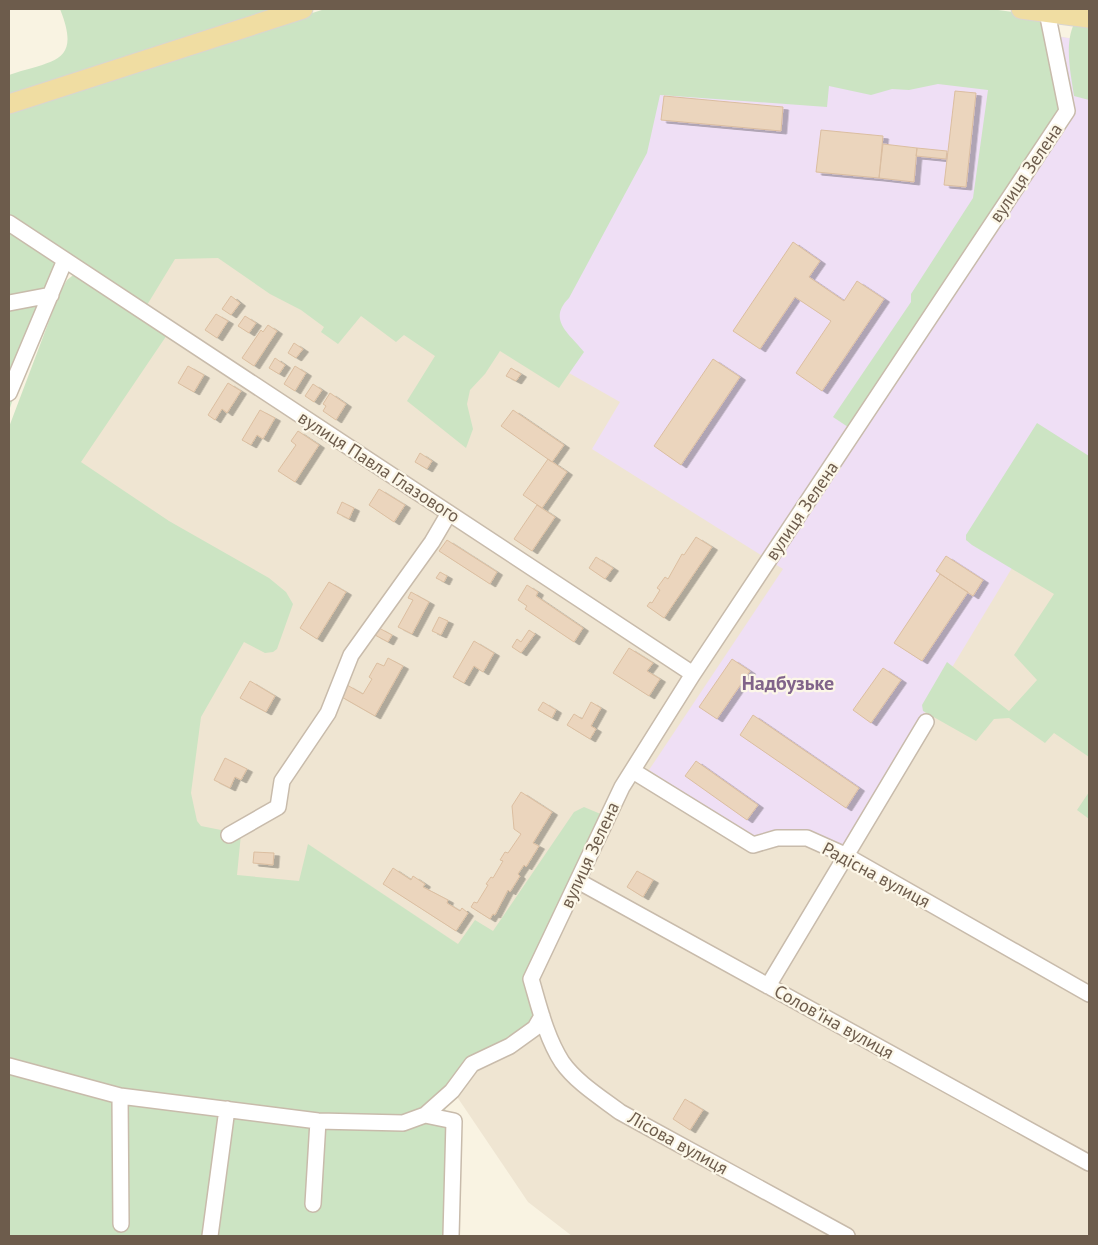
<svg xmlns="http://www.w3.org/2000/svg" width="1098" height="1245" viewBox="0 0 1098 1245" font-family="'PT Sans',sans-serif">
	<defs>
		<filter id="shadow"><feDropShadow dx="5.5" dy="3" stdDeviation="0" flood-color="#0004"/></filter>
	</defs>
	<rect width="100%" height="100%" fill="#f9f3e2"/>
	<path fill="#efe5d2" d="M865,9L1089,41V1236H572L528,1202L414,1033L150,803L34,492L47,379L140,193Z"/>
	<path fill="#efdff5" d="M610,9H865L1089,41V473L1073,467L843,848L796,829L754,839L649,770L783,569L592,449L620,402L518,344Z"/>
	<path fill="#cce4c3" d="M60,9H278L9,94V75C53,60 82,64 60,9Z
		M325,9H991L1033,15L1045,21L1063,106L853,426L848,427L833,417L911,302V294L973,198L988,90L938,84L909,90L892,89L871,95L829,86L827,107L660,95L647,153L569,298C547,320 569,333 584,352L559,388L500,351L485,374L470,390L467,404L473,429L466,448L407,401L435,356L404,335L396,342L361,316L338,344L321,332L324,327L301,310L270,294L218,258L175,259L147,305L9,214V108Z
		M1089,22V100L1074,96C1071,74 1064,45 1074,24Z
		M9,227L58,259L9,411Z
		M77,272L169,332L81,462L169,521L269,578L286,592L293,604L277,649L273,652L265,653L244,642L201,717L191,793L197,821L201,826L241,834L237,875L299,881L308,844L458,944L475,920L493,931L574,812L584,807L603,815L543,965L539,982L543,1012L478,1062L445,1106L455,1231L451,1236H9V427L60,292L67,280Z
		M1037,423L1089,456V757L1054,733L1045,743L1009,718L994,719L976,741L923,711L922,705L947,662L1009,711L1037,680L1014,655L1054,594L972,545L966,540V535Z
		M1089,792V819L1077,810Z"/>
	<path fill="#ebd5bd" stroke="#dbbea0" filter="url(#shadow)" d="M955,91L976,93L966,187L944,185Z
		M664,96L783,107L781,131L661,120Z
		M821,130L883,136L879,178L816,172Z
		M883,144L917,148L914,182L879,178Z
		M917,148L947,151L946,159L916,156Z
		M793,242L820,261L809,277L844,301L857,281L884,299L822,391L796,373L831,321L795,297L760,349L733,331Z
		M231,296L240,303L231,315L222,309Z
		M216,314L228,321L217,338L205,330Z
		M245,316L256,323L249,333L238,326Z
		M268,325L277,331L254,366L242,358L261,330L263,332Z
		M294,343L303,349L296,358L288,353Z
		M275,358L285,365L279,374L269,368Z
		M713,359L740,377L681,465L654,446Z
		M188,366L204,375L194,392L178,383Z
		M295,366L306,373L295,391L284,384Z
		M511,368L521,374L516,381L506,376Z
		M228,383L241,391L227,413L222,409L215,420L208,415Z
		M313,384L322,390L314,402L305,396Z
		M330,393L346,404L336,420L323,411L326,406L323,404Z
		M260,410L275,418L263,439L257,435L251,445L242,440Z
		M513,410L564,445L552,462L501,426Z
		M298,431L319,445L295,482L278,471L296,445L291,441Z
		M420,453L432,461L427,469L415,462Z
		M548,459L567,472L542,508L523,495Z
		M379,489L405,505L394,522L369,505Z
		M342,502L354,508L349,519L337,513Z
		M537,505L555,517L532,551L514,539Z
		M696,537L712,547L664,618L647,606L650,602L652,603L660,590L657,588L665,577L668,579L682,554L684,555Z
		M447,540L497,572L490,584L439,551Z
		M946,556L983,580L973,596L936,571Z
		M596,557L613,568L605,579L589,568Z
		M440,572L447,576L444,582L436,578Z
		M940,574L968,592L922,661L894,643Z
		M329,582L346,592L317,639L300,628Z
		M527,585L538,592L536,596L583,628L574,642L525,609L527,606L518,600Z
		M411,592L429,602L412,634L398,627L413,600L408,598Z
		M439,617L448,621L441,635L432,631Z
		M379,628L392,635L388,642L375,635Z
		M529,630L535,634L521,653L512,647L517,639L521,642Z
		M474,641L494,653L483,672L474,666L464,683L453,677Z
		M629,648L653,663L647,671L660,679L649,696L613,673Z
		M388,658L403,666L375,716L340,696L347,685L363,694L372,679L369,677L377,663L384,666Z
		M732,659L750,671L717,719L699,707Z
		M883,668L901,680L871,723L853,710Z
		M250,681L275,696L266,712L240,698Z
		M543,702L556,710L552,718L538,710Z
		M591,702L601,708L591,726L596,729L590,739L567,725L574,714L582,719Z
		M753,715L859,788L846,808L740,735Z
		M225,758L247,769L241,780L235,777L230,788L214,780Z
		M696,761L758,805L747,820L685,776Z
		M521,792L552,812L533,843L539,846L526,867L524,865L518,874L520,876L510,892L508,890L495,915L493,914L490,919L471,907L474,902L477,903L488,885L486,884L491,877L493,878L503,861L500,860L505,852L508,853L521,834L514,829L512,806Z
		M254,852L274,853L273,865L253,863Z
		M393,868L411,880L413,876L425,884L423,887L448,900L447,903L460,911L462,908L468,913L456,931L383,884Z
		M637,871L653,880L643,897L627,887Z
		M685,1099L703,1110L690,1130L673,1119Z"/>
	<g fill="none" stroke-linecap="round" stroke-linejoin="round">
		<defs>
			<path id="minor" d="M9,223L693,674
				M9,303L51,295
				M9,393L65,260
				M633,771L753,845L777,838H807L845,855L1089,994
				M229,835L278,807L282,781L328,713L351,655L432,542L449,513
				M578,881L1089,1163
				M768,986L926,722
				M9,1066L120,1096L318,1121L403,1123L425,1115L452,1091L472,1064L510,1046L535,1028L542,1016
				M120,1096L121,1224
				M425,1115L454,1121L451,1236
				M313,1204L318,1121
				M210,1236L227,1109
				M847,1236L620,1112C600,1097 576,1082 562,1062C546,1037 539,1006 531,979L622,787L693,674L1067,111L1047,12"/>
			<path id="major" d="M1021,9L1089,18
				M9,104L303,9"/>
		</defs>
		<use href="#minor" stroke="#c8bbab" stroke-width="18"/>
		<use href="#major" stroke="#d9d5d0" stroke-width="21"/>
		<use href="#minor" stroke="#fff" stroke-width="15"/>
		<use href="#major" stroke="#f0dda2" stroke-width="19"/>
	</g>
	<g text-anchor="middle" stroke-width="4.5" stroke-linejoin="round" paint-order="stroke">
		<g font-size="18" fill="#6d5c4c" stroke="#fcf7e8">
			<text transform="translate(1026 173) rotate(-56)" y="6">вулиця Зелена</text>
			<text transform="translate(379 467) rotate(33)" y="6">вулиця Павла Глазового</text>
			<text transform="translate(802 511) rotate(-56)" y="6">вулиця Зелена</text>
			<text transform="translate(590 855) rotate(-65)" y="6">вулиця Зелена</text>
			<text transform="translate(876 875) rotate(28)" y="6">Радісна вулиця</text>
			<text transform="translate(834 1022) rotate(29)" y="6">Соловʼїна вулиця</text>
			<text transform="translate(678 1143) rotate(29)" y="6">Лісова вулиця</text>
		</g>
		<g font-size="20" font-weight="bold" fill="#81648a" stroke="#fcf7e8">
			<text x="788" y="690">Надбузьке</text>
		</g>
	</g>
	<rect width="1098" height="1245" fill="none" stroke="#6d5c4c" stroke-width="20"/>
</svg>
